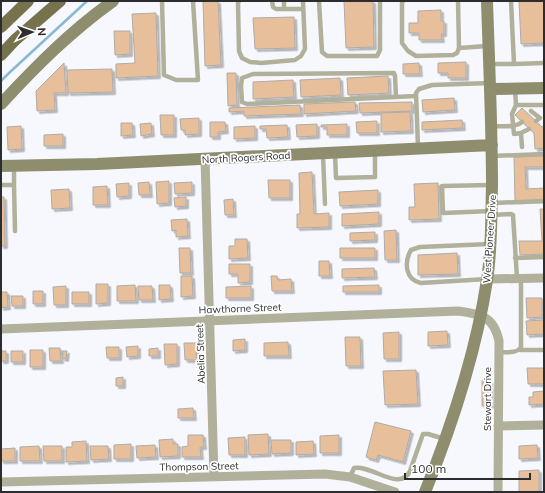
<svg xmlns="http://www.w3.org/2000/svg" width="545" height="493" viewBox="0 0 545 493" font-family="Mulish,sans-serif">
	<defs>
		<filter id="shadow"><feDropShadow dx="2.5" dy="2.5" stdDeviation="0" flood-color="#0004"/></filter>
	</defs>
	<rect width="100%" height="100%" fill="#f6f8fd"/>
	<g fill="none" stroke-linecap="round" stroke-linejoin="round">
		<path stroke="#87b9d5" stroke-width="2.5" d="M1,81L9,73L87,1"/>
	</g>
	<path fill="#e7bf9b" stroke="#afaba8" filter="url(#shadow)" d="M203,1H218L221,65L205,66Z
		M344,1H373L374,47L346,48Z
		M519,1H544V43L521,44Z
		M441,10V21H444V34H441L442,40H419V33H409V23H418V11Z
		M156,13L158,76L116,78V64L135,63L132,14Z
		M294,17L295,48L255,49L253,18Z
		M114,31H130V54L115,55Z
		M466,62V78H448V73H438V63Z
		M64,63L66,93H54L55,110L37,111L36,91Z
		M419,63L420,74H403V64Z
		M112,69L113,92L68,93L67,70Z
		M227,73H236L237,105L228,106Z
		M388,76L389,93L348,95L347,78Z
		M340,78L341,95L301,97L300,80Z
		M293,80L294,97L253,99V82Z
		M454,98L455,110L423,112L422,100Z
		M355,102L356,111L304,114V104Z
		M412,102V111L360,113L359,103Z
		M300,105L301,114L244,116V111L229,112V108Z
		M522,108L542,127L544,126V148L535,149L534,133L515,115Z
		M410,112L411,131L381,132V113Z
		M160,115H174V135H161Z
		M199,118V134L185,135V130H181L180,119Z
		M462,120L463,128L422,130V122Z
		M377,121V133H357L356,122Z
		M210,122H225L226,131L218,132V137H210Z
		M121,123H132L133,135L121,136Z
		M151,123L152,134L141,136L140,124Z
		M317,124V136L297,137L296,125Z
		M347,124V135H327V127H321V125Z
		M287,125L288,137L267,138L266,129H260V126Z
		M21,126L22,149L8,150L7,127Z
		M255,126V138L234,139V127Z
		M63,134V146H44V135Z
		M544,156V167H525L526,189L544,188V200L515,201L514,157Z
		M312,172L314,214L329,213V227L297,228V214H300L299,173Z
		M268,180H290V198H269Z
		M169,181V203L157,204L156,182Z
		M149,182L150,195H139L138,183Z
		M192,182V193L175,194L174,183Z
		M129,183V196L117,197L116,184Z
		M438,183L439,219L409,220V207H415L414,184Z
		M107,186L108,205H93V187Z
		M69,189L70,208L52,209L51,190Z
		M378,190V204L340,206L339,192Z
		M1,197H4L5,246H1Z
		M186,197V206L175,207L174,198Z
		M233,199L234,215H225L224,200Z
		M540,209H544V254L520,255L519,241H542Z
		M379,212V224L342,226V214Z
		M187,219L188,236L176,237V230L172,231L171,220Z
		M396,230L397,260H385L384,231Z
		M375,232V240L350,241V233Z
		M235,239H247L248,258L229,259V246H235Z
		M179,248H190L191,273H180Z
		M340,248H375V258H340Z
		M457,253L458,274L418,275V255Z
		M319,261H329L330,276H319Z
		M229,264H250V282L238,283V274H229Z
		M374,268L375,277L342,278V269Z
		M181,276H192L193,296L181,297Z
		M271,276H277L278,280L291,279L292,291H272Z
		M96,284H108V303L96,304Z
		M135,285L136,301H117V286Z
		M159,285H170L171,299L159,300Z
		M379,285V292H343V286Z
		M66,286V305H54L53,287Z
		M138,286H152L153,300H139Z
		M251,286V298H226V287Z
		M33,291H43V304H33Z
		M1,292H7L8,307L1,308Z
		M72,292H89V304H72Z
		M11,296H23V306H12Z
		M526,298H542V317L527,318Z
		M544,320V334L527,335L526,321Z
		M447,331L448,345L428,346V332Z
		M399,332V359H384L383,333Z
		M345,337H360L361,366H346Z
		M245,339V350L233,351V340Z
		M288,342L289,356H264V343Z
		M184,343H196L197,360H185Z
		M164,344H177V364L165,365Z
		M138,346V356L127,357L126,347Z
		M106,347H119V358H107Z
		M49,348H60L61,361H50Z
		M158,348V356H149V349Z
		M30,350H43V367H30Z
		M1,351H6V361H1Z
		M11,351H23V362H11Z
		M63,351H67L66,359L62,358Z
		M527,368H544V384H528Z
		M416,370L418,404L385,405L383,371Z
		M123,377V386H116V378Z
		M482,380H490L491,406H482Z
		M544,391V404L529,405V397H533V392Z
		M193,408L194,418H178V409Z
		M375,422L411,431L403,462L378,455L376,460L366,457Z
		M268,434L269,454L249,455L248,435Z
		M188,435H203L204,447H200L201,457H182V447L188,446Z
		M339,435V453H320V436Z
		M245,437V455H229L228,438Z
		M173,439V444H178V456L160,457L159,440Z
		M271,440H291V453L272,454Z
		M86,441L87,461L66,462V447H72V442Z
		M313,441L314,454L296,455V442Z
		M131,444V459H114V445Z
		M155,445L156,457L137,458L136,446Z
		M537,445L538,458L519,459V446Z
		M39,446L40,461H20V447Z
		M43,446H62V461H44Z
		M90,446H108L109,459L91,460Z
		M15,448V461H1V449Z
		M539,470V492H519V471Z"/>
	<g fill="none" stroke-linecap="round" stroke-linejoin="round">
		<path stroke="#b1b09a" stroke-width="4.5" d="M162,1L164,75L176,80H198L193,1
			M239,1L238,3L239,51L242,58L250,62L261,63L295,60L301,56L305,49L303,1
			M272,1L273,7L276,9H303
			M284,1V9
			M319,1L322,52L327,56H377L380,50V1
			M403,1L402,3V43L408,51L416,56L453,55L457,53L459,48L487,46
			M458,1L459,48
			M511,1L514,64L544,63
			M489,64H514
			M515,89L516,105H544
			M396,97L395,76L394,73L253,74L242,78L241,86L242,102L247,104L416,96
			M516,105L512,114L514,134L521,133L529,129
			M531,111L540,118L536,121
			M493,126C501,126 516,128 522,122
			M521,133L522,147
			M418,147L416,93L419,89L432,85L490,83
			M335,154L336,178L375,177V151
			M323,155L325,204
			M492,156L544,154
			M14,166V185
			M1,185H14L15,231
			M493,203L544,201
			M491,211L443,213L442,186L491,185
			M493,215L511,214L513,215L517,278
			M515,258L544,257
			M487,279L421,283C405,280 404,262 411,250L420,247L490,244
			M520,350H544
			M498,352C506,352 517,354 521,347V278
			M350,477L354,468C371,464 400,493 410,471L423,434H428L445,439"/>
		<path stroke="#b1b09a" stroke-width="9" d="M205,158L214,477
			M487,279L544,278
			M1,329L458,311C480,314 494,316 499,341L498,492
			M498,426L544,425
			M1,482L325,474L350,477L395,492"/>
		<path stroke="#8e8d6d" stroke-width="12" d="M490,89L544,88
			M1,104C36,66 71,31 113,1
			M1,166L97,164L492,145
			M425,492C453,423 476,353 487,280C492,249 491,217 492,186C492,124 489,63 487,1"/>
		<path stroke="#76734c" stroke-width="12" d="M1,27L28,1
			M1,55L15,40L60,1"/>
	</g>
	<g text-anchor="middle" stroke-width="3.5" stroke-linejoin="round" paint-order="stroke">
		<g font-size="10" fill="#2d2d2f" stroke="#fff">
			<text transform="translate(246 157) rotate(-3)" y="4">North Rogers Road</text>
			<text transform="translate(489 239) rotate(-86)" y="4">West Pioneer Drive</text>
			<text transform="translate(240 308) rotate(-2)" y="4">Hawthorne Street</text>
			<text transform="translate(200 354) rotate(-92)" y="4">Abelia Street</text>
			<text transform="translate(487 399) rotate(-90)" y="4">Stewart Drive</text>
			<text transform="translate(199 466) rotate(-1)" y="4">Thompson Street</text>
		</g>
	</g>
	<rect width="545" height="493" fill="none" stroke="#2d2d2f" stroke-width="4"/>
	<g transform="translate(32 32) rotate(88)" stroke="#ffffff" stroke-width="3" paint-order="stroke">
	<path d="M0-3L7 15L0 10L-7 15Z" fill="#2d2d2f"/>
	<text y="-6" font-size="11" font-weight="bold" text-anchor="middle" fill="#2d2d2f">N</text>
	</g>
	<path d="M405 473v6h125v-6" fill="none" stroke="#2d2d2f" stroke-width="2"/>
	<text x="411" y="473" font-size="12" fill="#2d2d2f" stroke="#ffffff" stroke-width="3" paint-order="stroke">100 m</text>
</svg>
